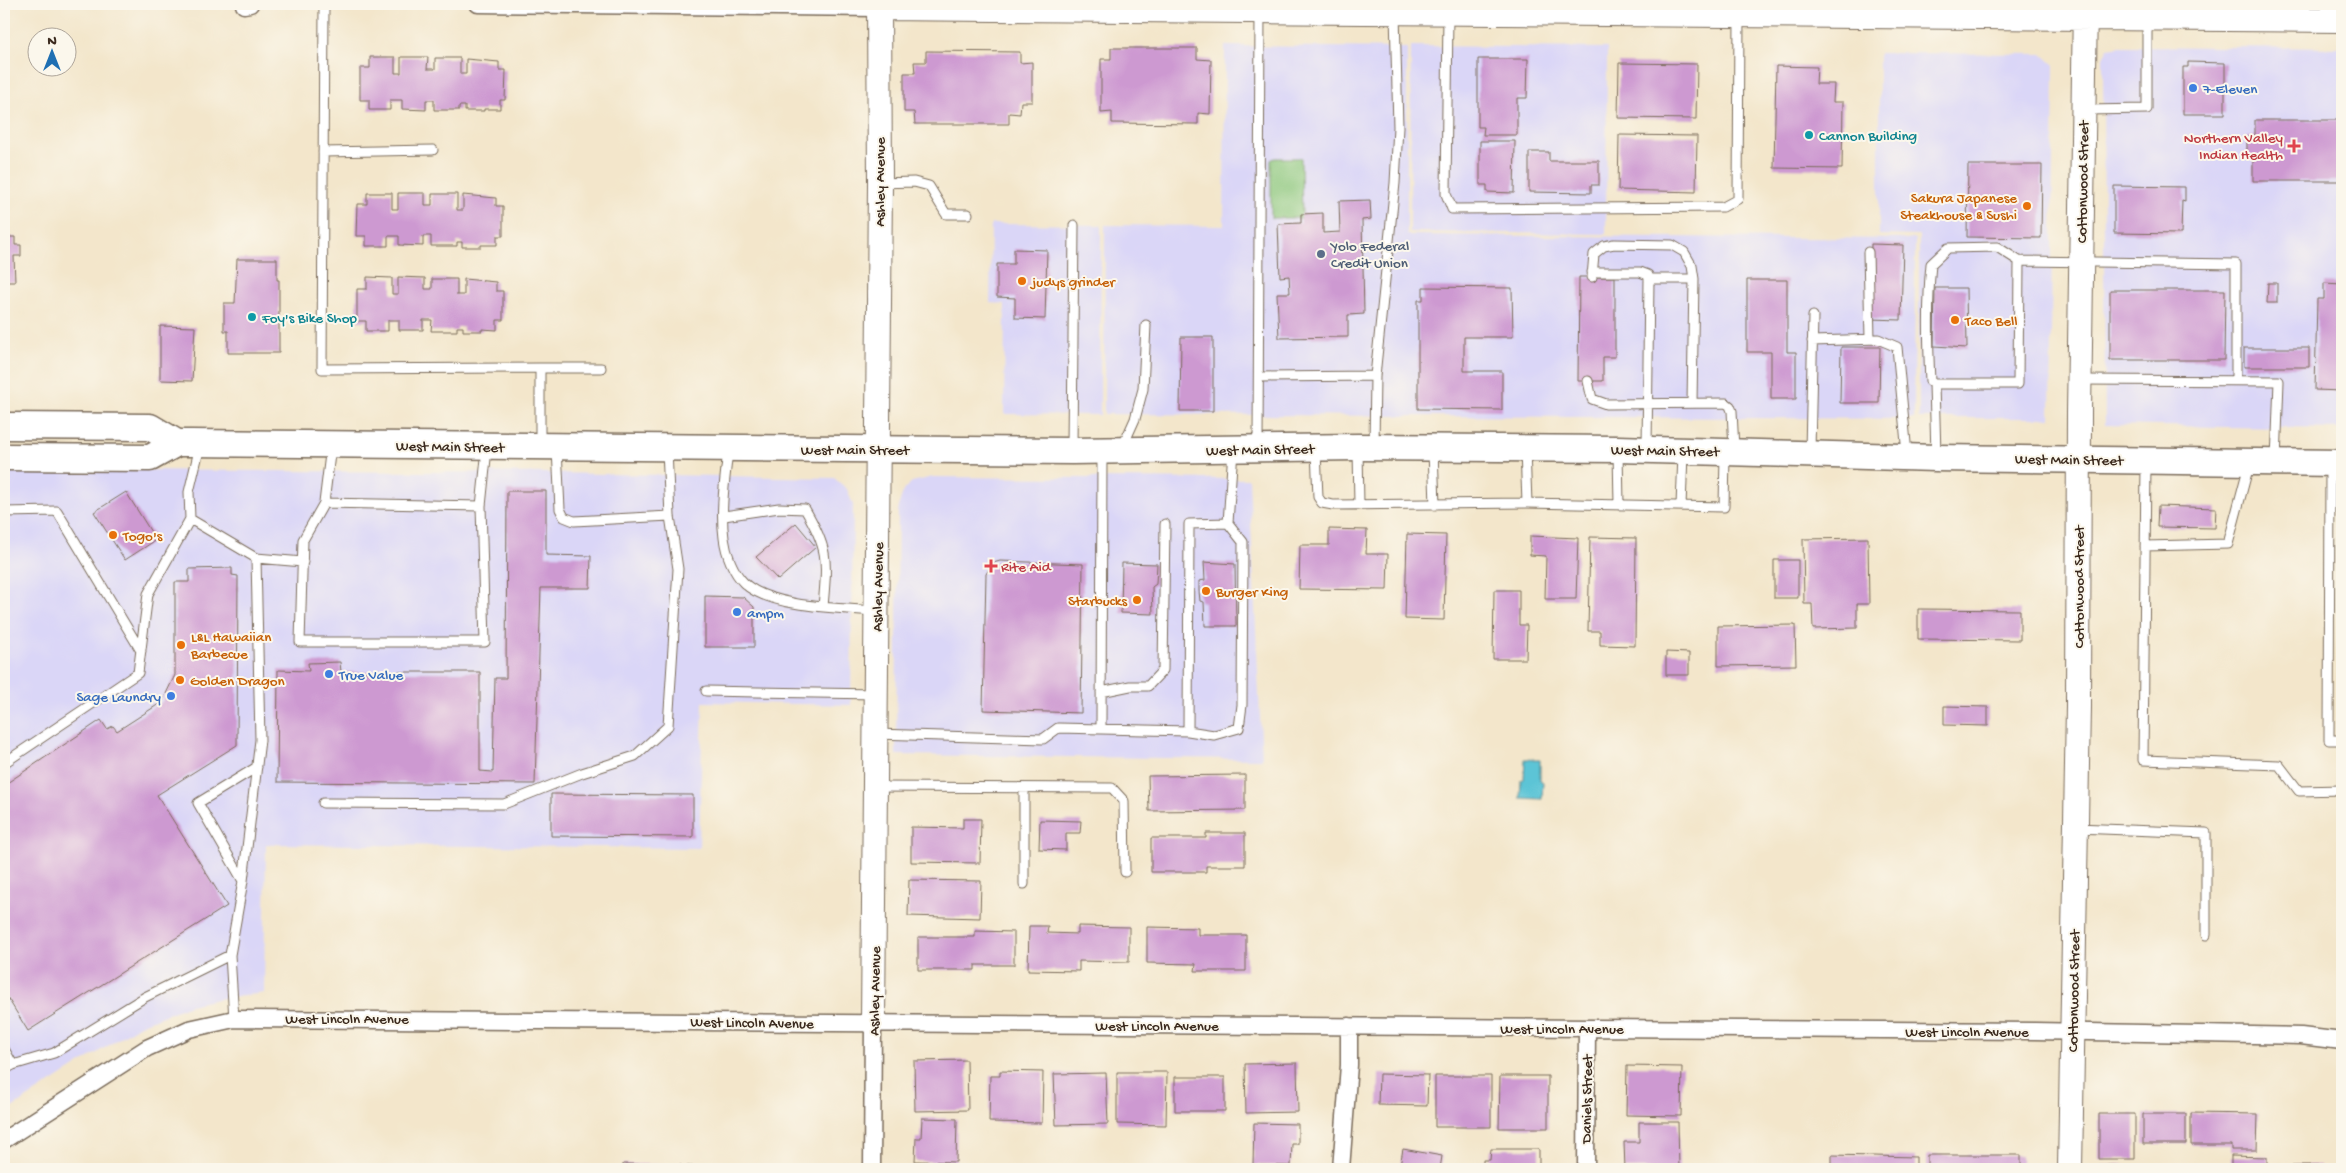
<svg xmlns="http://www.w3.org/2000/svg" width="2346" height="1173" viewBox="0 0 2346 1173" font-family="'Gochi Hand',sans-serif">
	<rect width="100%" height="100%" fill="#fbf7ec"/>
	<filter id="ink" filterUnits="userSpaceOnUse"><feTurbulence type="fractalNoise" baseFrequency=".02" numOctaves="2"/><feDisplacementMap in="SourceGraphic" scale="10" xChannelSelector="R" yChannelSelector="G"/><feConvolveMatrix kernelMatrix="1 2 1 2 8 2 1 2 1" color-interpolation-filters="sRGB"/></filter>
	<filter id="wash" filterUnits="userSpaceOnUse"><feTurbulence type="fractalNoise" baseFrequency=".0096" numOctaves="4" result="noise"/><feDisplacementMap in="SourceGraphic" scale="20" xChannelSelector="R" yChannelSelector="G"/><feGaussianBlur stdDeviation="1.12" result="paint"/><feColorMatrix in="noise" values="0 0 0 0 0 0 0 0 0 0 0 0 0 0 0 0 0 1.4 0 .05"/><feComposite in="paint" operator="in"/></filter>
	<g filter="url(#wash)">
		<rect width="100%" height="100%" fill="#f3e6cb"/>
		<path fill="#dad6f7" d="M1225,46L1407,48V235L1915,239L1914,419L1104,414L1105,225L1224,226Z
			M1411,46L1607,48L1606,234L1410,232Z
			M2121,46L2342,48V429L2105,425L2103,57L2108,48Z
			M1879,53L2042,54L2054,65L2050,418H1919V236L1879,235Z
			M991,224L1101,225L1100,415L1004,414L1005,304L990,303Z
			M4,469L546,473L834,478L847,489L853,505L851,705L703,702L699,848L266,844L264,993L217,999L190,1005L140,1025L4,1113Z
			M933,477L1249,479L1262,759L896,755L898,507L904,489L912,482Z"/>
		<path fill="#8ac67c" stroke="#62784d" d="M1275,158H1301L1302,218H1271V160Z"/>
		<path fill="#5bc4d6" stroke="#4b777a" d="M1525,759H1540V780L1543,782L1542,799L1520,798L1521,780L1524,779Z"/>
		<g id="blocks">
			<path fill="#cd99d1" d="M1111,48H1197V59L1211,60L1210,114L1198,113V124L1112,123V112L1101,113V59H1111Z
				M926,51L1020,52V63L1032,62V102H1021L1020,114L1009,113V124H915L914,112H904V73H915L914,62H926Z
				M370,57H395V73H401V57H428L427,69H435V58H460V74H466V59L499,62V70H506L505,100H500V109H484V111H465V106H459V110H434V100H426V110L402,109V100H390V110H369V100H360V68H370Z
				M1478,59H1528L1527,98H1517V135H1483L1484,127H1478Z
				M2188,62L2225,63V114H2183V67H2188Z
				M1619,63L1697,64L1696,119L1618,118Z
				M1776,66L1817,67L1816,84H1834L1833,102H1843L1842,169L1774,168Z
				M2255,120H2342V181H2253V156H2247V136H2255Z
				M1619,135L1697,136L1696,192L1618,190Z
				M1480,141H1515L1514,193L1487,192V185H1480Z
				M1529,152H1549V161H1599V185H1591V193L1529,192Z
				M1968,165H2042L2041,238L1967,237Z
				M2114,186L2185,187V201L2182,200L2181,234L2114,233Z
				M367,193H392V209H398V193H425V205H432V194H457V210H463V195L496,198V206H503V236H497V245H481V247H462V242H457V246H431V236H423V246L399,245V236H388V246H366V236H356L357,204H367Z
				M1370,200L1371,219L1362,220L1364,314L1348,315V337L1279,338L1277,293H1290L1289,276L1280,277L1278,224L1301,223V214L1323,213V233L1340,232L1339,201Z
				M4,237H15V245H21V256H14L15,282H4Z
				M1871,244L1903,245L1901,320L1870,319Z
				M1014,249L1047,250L1045,319L1015,318V298L997,297V264H1014Z
				M237,259H277V280H279V353H228V331H224V303H235Z
				M367,277L392,278V294H398V277L425,278V289H432V279H457V295H464V279L496,282V291H503V320H497V330L482,329V331H463V327H457V331H431L432,320H423V330H399V320H388V331H366V321H357V289H367Z
				M1579,277H1615V357H1603V381H1578Z
				M1747,280H1787V352H1796V399H1771V352H1747Z
				M2268,283H2277V303H2267Z
				M2324,283L2342,284V391L2315,390L2317,299H2324Z
				M1423,287L1512,288L1513,337H1464V371H1502V410L1418,409V300H1423Z
				M1935,288H1966L1967,348L1934,346Z
				M2110,290H2225L2224,360H2110Z
				M160,326L195,327L192,381L160,380Z
				M1181,337H1213V411H1180Z
				M1841,347H1880L1879,403H1840Z
				M2244,348H2309V367H2244Z
				M507,491H546V555L591,556L590,588H541L535,784L277,782L278,670L309,671L308,663L340,662L341,672H480V771L493,772L495,678H506Z
				M126,492L156,540L125,560L94,512Z
				M2158,506L2216,508L2215,528L2157,527Z
				M796,523L816,547L778,580L756,557Z
				M1329,529L1367,530L1366,554H1388L1387,590L1299,589L1300,545H1329Z
				M1407,534L1446,535L1444,620L1405,619Z
				M1530,536L1578,538L1576,599H1545L1546,556L1530,555Z
				M1590,537L1636,538L1635,646L1600,645V631H1588Z
				M1868,538L1869,604H1857V628L1813,629L1812,604H1804L1803,539Z
				M1774,560H1798V598H1774Z
				M1000,561L1083,564L1081,713L983,710L986,574L993,563Z
				M1204,562L1235,564L1236,626H1205L1204,602L1200,601L1199,591V581L1205,580Z
				M1122,563L1157,564L1156,584L1152,587L1153,614L1121,613Z
				M232,568V575L238,576L237,745L157,795L227,906L28,1031L4,992V785L101,720L107,729L113,726L117,731L162,702L175,675V582H189V569Z
				M1494,590H1519V625H1527L1526,659H1493Z
				M705,596L743,597L754,607V647H705Z
				M1918,609L2020,610V640L1918,639Z
				M1795,625L1796,665L1718,666V626Z
				M1666,652L1689,653V675H1666Z
				M1944,706L1988,707V726L1944,725Z
				M1245,775V810L1149,811L1148,776Z
				M551,794L693,795V837L551,836Z
				M963,819H981L980,863L911,862V827L963,828Z
				M1040,820L1081,821L1080,833H1066V850L1039,849Z
				M1206,833H1245V866H1206V872H1151V838H1206Z
				M909,880L981,881L980,918L908,916Z
				M1029,926H1048L1047,933L1078,934V926L1129,927V962L1079,961V971L1028,970Z
				M1147,927L1198,928V935H1246V971H1195L1196,964L1147,963Z
				M975,931L1014,932V965H975V970H918V937H975Z
				M967,1060L968,1110L915,1111L914,1061Z
				M1297,1063L1298,1112L1246,1113L1245,1064Z
				M1627,1066L1682,1067L1681,1116L1626,1115Z
				M1000,1071L1043,1072L1042,1123L989,1122L990,1076H1000Z
				M1117,1072H1167L1166,1125L1117,1124Z
				M1106,1073L1108,1124L1056,1125L1054,1074Z
				M1379,1074L1428,1075L1427,1106L1378,1105Z
				M1435,1076H1491V1127H1435Z
				M1500,1076H1548V1128H1499Z
				M1175,1077H1225V1111H1175Z
				M2191,1113L2258,1114L2257,1150H2231V1145H2191Z
				M2099,1114H2135V1159H2099Z
				M2143,1114H2186V1144H2143Z
				M922,1118L957,1119L956,1162L915,1161L916,1138H921Z
				M1639,1122H1678L1679,1169H1625L1624,1142H1639Z
				M1254,1123L1298,1124V1144H1292L1291,1166L1253,1165Z
				M1403,1149L1442,1156L1440,1169H1385L1386,1164L1400,1166Z
				M1491,1149H1539V1169H1483V1160H1490Z
				M1832,1155L1916,1157V1169H1832Z
				M1927,1155H2021V1169H1927Z
				M2231,1156L2267,1157V1169H2231Z
				M623,1164L681,1165V1169H623Z
				M2100,1165L2135,1166V1169H2100Z
				M2292,1165H2320V1169H2292Z
				M686,1166L725,1168V1169H686Z"/>
		</g>
	</g>
	<g filter="url(#ink)">
		<use href="#blocks" fill-opacity="0" stroke="#7b6c5b" stroke-width="1"/>
		<g fill="none" stroke-linecap="round" stroke-linejoin="round">
			<defs>
				<path id="lane" d="M324,4L322,369L540,368V444
					M2248,4L2249,19
					M1448,13L1446,194L1452,209L1723,207L1738,199L1739,15
					M2085,110L2147,109V19
					M323,152L433,150
					M880,183L914,182L929,186L946,214H968
					M1868,252L1870,339
					M1592,272H1640L1648,275L1649,279L1647,447
					M1592,277L1594,254L1604,246L1614,244L1672,245L1684,252L1692,266L1694,279L1692,403
					M1649,279H1694
					M1812,341L1878,339L1897,347L1907,454
					M540,368H601
					M1259,377L1375,376
					M2079,380L2279,381L2276,461
					M1588,381L1592,399L1606,404L1726,403L1730,406L1732,411L1734,449
					M1934,384L1930,381C1928,342 1927,304 1931,264L1948,248L1997,247L2019,261
					M1374,445L1375,376L1395,183L1398,127L1395,14
					M200,446L189,492L190,519L256,558L303,562
					M1258,446L1260,11
					M1072,448L1074,225
					M1122,448L1135,419L1143,389L1146,325
					M557,449L560,509L564,517L574,521L670,516
					M1358,450L1359,505
					M1525,450L1527,503L1724,507L1725,455
					M728,451C725,479 720,510 724,538C726,554 733,572 744,583C770,608 842,608 877,611
					M1316,451L1318,497L1322,503L1333,505L1527,503
					M1433,451L1435,505
					M1810,451L1813,316
					M1618,452L1619,505
					M1936,455L1934,384H2018L2019,261L2236,264V381
					M2146,463L2143,760L2279,765L2299,791L2342,790
					M2330,466L2329,740H2342
					M324,503L481,506L485,642H300L303,540L324,503L331,446
					M481,506L487,449
					M1681,506L1683,454
					M4,512L57,511L141,651
					M724,516L779,508L805,509C829,550 827,560 823,607
					M2145,546L2228,544L2249,465
					M706,691L876,694
					M1101,692L1130,686H1148L1163,670L1165,524
					M1101,729L1102,452
					M1188,731L1214,735L1239,728L1242,705L1243,542L1228,523
					M876,734L1043,739L1058,728L1188,731L1189,524L1228,523L1233,450
					M4,763L138,673L148,594L190,519
					M876,787L1112,788L1124,801L1125,872
					M323,803L504,804L582,773L635,756L668,726L678,569L670,516L667,450
					M2076,828L2206,833V935
					M243,881L198,803L257,767
					M1024,884V788
					M234,1019L230,955L243,881L260,740L256,558
					M4,1049L13,1065
					M4,1070L13,1065L54,1053L145,997L230,955"/>
				<path id="street" d="M478,4L879,8
					M244,5L250,4
					M4,1140L147,1048L189,1029L234,1019L2035,1031L2301,1036L2342,1041
					M872,1169L873,1023
					M1341,1169L1349,1065V1026
					M1586,1169L1587,1028"/>
				<path id="secondary" d="M879,8L2342,20
					M873,1023L880,183L879,4
					M2070,1169L2078,706L2079,413L2085,4"/>
				<path id="primary" d="M4,426L150,427L177,443H191L1072,451L1358,447L1618,449L1936,458L2342,463
					M4,457L150,458L177,443"/>
			</defs>
			<use href="#lane" stroke="#7b6c5b" stroke-width="11"/>
			<use href="#street" stroke="#7b6c5b" stroke-width="19"/>
			<use href="#secondary" stroke="#7b6c5b" stroke-width="26"/>
			<use href="#primary" stroke="#7b6c5b" stroke-width="29"/>
			<use href="#lane" stroke="#fff" stroke-width="9"/>
			<use href="#street" stroke="#fff" stroke-width="16"/>
			<use href="#secondary" stroke="#fff" stroke-width="24"/>
			<use href="#primary" stroke="#fff" stroke-width="26"/>
		</g>
	</g>
	<g fill="#3f7fe0" stroke="#fbf7ec" stroke-width="2">
		<circle cx="2193" cy="88" r="5"/>
		<circle cx="737" cy="612" r="5"/>
		<circle cx="329" cy="674" r="5"/>
		<circle cx="171" cy="696" r="5"/>
	</g>
	<g fill="#0f9aa8" stroke="#fbf7ec" stroke-width="2">
		<circle cx="1809" cy="135" r="5"/>
		<circle cx="252" cy="317" r="5"/>
	</g>
	<g fill="#e0444e" stroke="#fbf7ec" stroke-width="2">
		<path d="M2291.5 138.5h5v5h5v5h-5v5h-5v-5h-5v-5h5z"/>
		<path d="M988.5 558.5h5v5h5v5h-5v5h-5v-5h-5v-5h5z"/>
	</g>
	<g fill="#e8710a" stroke="#fbf7ec" stroke-width="2">
		<circle cx="2027" cy="206" r="5"/>
		<circle cx="1022" cy="281" r="5"/>
		<circle cx="1955" cy="320" r="5"/>
		<circle cx="113" cy="535" r="5"/>
		<circle cx="1206" cy="591" r="5"/>
		<circle cx="1137" cy="600" r="5"/>
		<circle cx="181" cy="645" r="5"/>
		<circle cx="180" cy="680" r="5"/>
	</g>
	<circle fill="#5c6f8a" stroke="#fbf7ec" stroke-width="2" cx="1321" cy="254" r="5"/>
	<g text-anchor="middle" stroke-width="4" stroke-linejoin="round" paint-order="stroke">
		<g font-size="15" fill="#366cbe" stroke="#fbf7ec" text-anchor="start">
			<text x="2203" y="93">7-Eleven</text>
			<text x="747" y="617">ampm</text>
			<text x="339" y="679">True Value</text>
			<text x="161" y="701" text-anchor="end">Sage Laundry</text>
		</g>
		<g font-size="15" fill="#0d838f" stroke="#fbf7ec" text-anchor="start">
			<text x="1819" y="140">Cannon Building</text>
			<text x="262" y="322">Foy's Bike Shop</text>
		</g>
		<g font-size="15" fill="#be3a42" stroke="#fbf7ec" text-anchor="end">
			<text x="2283" y="142">Northern Valley<tspan x="2283" dy="17">Indian Health</tspan></text>
			<text x="1001" y="571" text-anchor="start">Rite Aid</text>
		</g>
		<g font-size="15" fill="#3b2a1e" stroke="#fbf7ec">
			<text transform="translate(879 182) rotate(-90)" y="5">Ashley Avenue</text>
			<text transform="translate(2082 182) rotate(-89)" y="5">Cottonwood Street</text>
			<text transform="translate(450 446) rotate(1)" y="5">West Main Street</text>
			<text x="855" y="454">West Main Street</text>
			<text transform="translate(1260 449) rotate(-1)" y="5">West Main Street</text>
			<text transform="translate(1665 450) rotate(1)" y="5">West Main Street</text>
			<text transform="translate(2069 459) rotate(1)" y="5">West Main Street</text>
			<text transform="translate(877 587) rotate(-89)" y="5">Ashley Avenue</text>
			<text transform="translate(2078 587) rotate(-90)" y="5">Cottonwood Street</text>
			<text transform="translate(874 991) rotate(-89)" y="5">Ashley Avenue</text>
			<text transform="translate(2073 991) rotate(-89)" y="5">Cottonwood Street</text>
			<text x="347" y="1023">West Lincoln Avenue</text>
			<text transform="translate(752 1022) rotate(1)" y="5">West Lincoln Avenue</text>
			<text x="1157" y="1030">West Lincoln Avenue</text>
			<text x="1562" y="1033">West Lincoln Avenue</text>
			<text x="1967" y="1036">West Lincoln Avenue</text>
			<text transform="translate(1586 1099) rotate(-89)" y="5">Daniels Street</text>
		</g>
		<g font-size="15" fill="#c56008" stroke="#fbf7ec" text-anchor="start">
			<text x="2017" y="202" text-anchor="end">Sakura Japanese<tspan x="2017" dy="17">Steakhouse &amp; Sushi</tspan></text>
			<text x="1032" y="286">judys grinder</text>
			<text x="1965" y="325">Taco Bell</text>
			<text x="123" y="540">Togo's</text>
			<text x="1216" y="596">Burger King</text>
			<text x="1127" y="605" text-anchor="end">Starbucks</text>
			<text x="191" y="641">L&amp;L Hawaiian<tspan x="191" dy="17">Barbecue</tspan></text>
			<text x="190" y="685">Golden Dragon</text>
		</g>
		<g font-size="15" fill="#4e5e75" stroke="#fbf7ec" text-anchor="start">
			<text x="1331" y="250">Yolo Federal<tspan x="1331" dy="17">Credit Union</tspan></text>
		</g>
	</g>
	<rect width="2346" height="1173" fill="none" stroke="#fbf7ec" stroke-width="20"/>
	<g transform="translate(52 52)"><circle r="24" fill="#fbf7ec" stroke="#aea59a"/>
	<path d="M0-4L9 19L0 12L-9 19Z" fill="#1f6fb2"/>
	<text y="-8" font-size="14" font-weight="bold" text-anchor="middle" fill="#3b2a1e">N</text>
	</g>
</svg>
